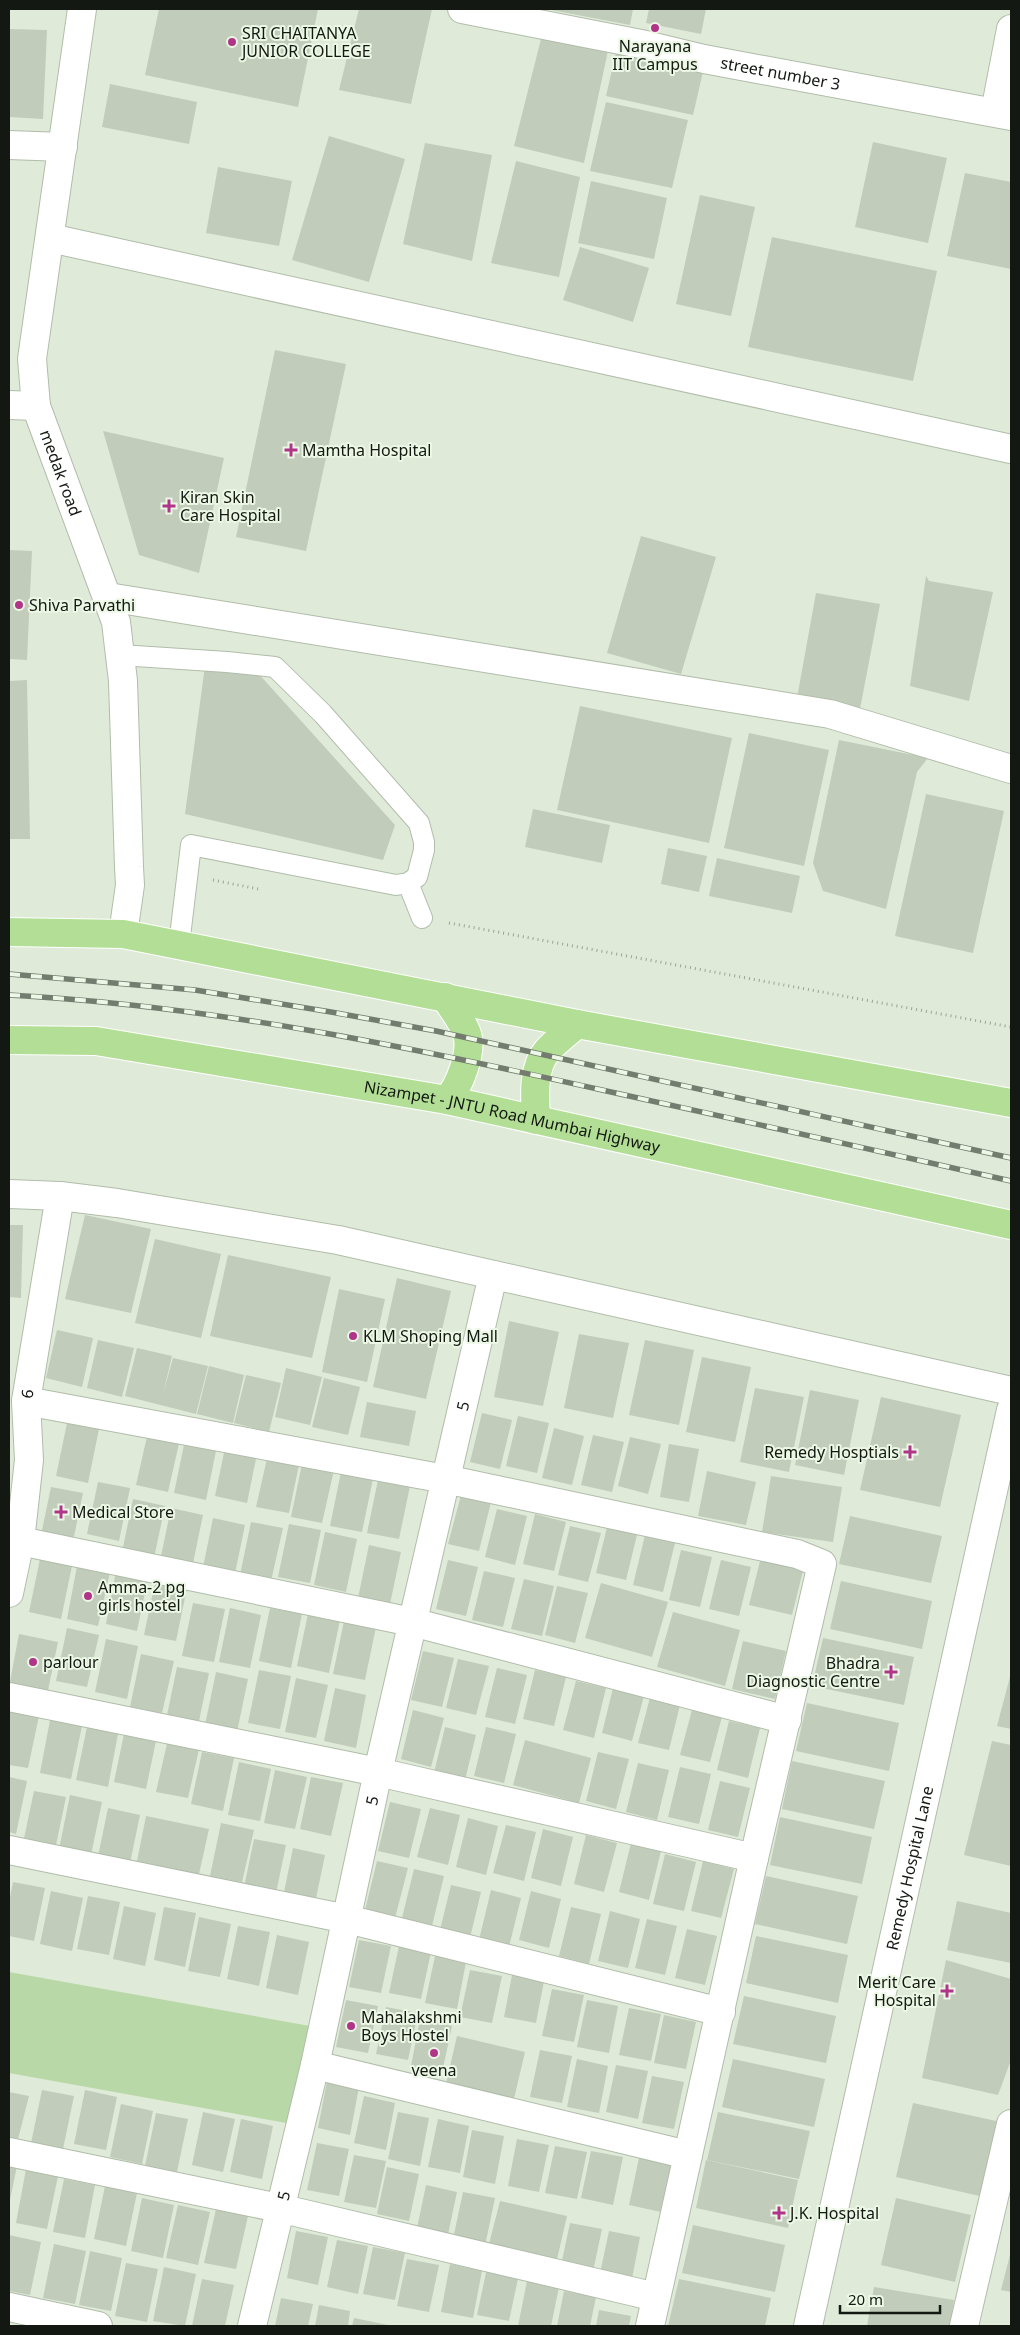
<svg xmlns="http://www.w3.org/2000/svg" width="1020" height="2335" viewBox="0 0 1020 2335" font-family="'Noto Sans',sans-serif">
	<rect width="100%" height="100%" fill="#dfebd8"/>
	<path fill="#b9d8a7" d="M9,1972L310,2026L292,2124L9,2073Z"/>
	<path fill="#c1ccba" d="M159,9H318L298,107L145,75Z
		M359,9H432L411,104L339,90Z
		M546,9H633L630,25Z
		M649,9H706L701,34L646,23Z
		M9,29L47,30L43,119L9,117Z
		M543,31L609,46L584,163L514,146Z
		M618,44L705,63L693,115L606,96Z
		M110,84L197,102L189,144L102,127Z
		M606,102L688,120L672,188L590,171Z
		M329,136L405,159L369,282L292,260Z
		M873,142L947,158L928,243L855,227Z
		M425,143L492,155L472,261L403,244Z
		M516,161L580,177L559,277L491,263Z
		M218,167L292,181L279,246L206,233Z
		M965,173L1011,182V269L947,256Z
		M591,181L667,198L654,259L578,243Z
		M700,195L755,207L731,316L676,304Z
		M772,237L937,271L913,381L748,347Z
		M580,247L649,268L633,322L563,300Z
		M275,350L346,364L306,551L236,537Z
		M103,431L224,458L199,573L139,555Z
		M641,536L716,557L681,674L607,653Z
		M9,550L32,551L27,660L9,659Z
		M926,576L929,581L993,592L969,701L910,686Z
		M816,593L880,604L860,709L797,698Z
		M205,666L257,672L395,825L383,860L185,814Z
		M27,680L30,839H9V681Z
		M580,706L732,738L709,843L557,810Z
		M749,733L829,750L804,866L724,848Z
		M839,740L928,758L917,772L886,909L823,891L813,863Z
		M926,794L1004,811L973,953L895,936Z
		M533,809L610,825L602,863L525,847Z
		M668,848L707,856L699,892L661,884Z
		M717,858L800,876L792,913L709,896Z
		M85,1215L151,1229L131,1313L65,1299Z
		M9,1225H23L21,1298L9,1297Z
		M155,1239L221,1254L201,1338L135,1323Z
		M228,1255L331,1277L312,1358L210,1336Z
		M397,1278L451,1291L426,1399L373,1387Z
		M339,1289L385,1299L367,1382L322,1372Z
		M509,1321L559,1332L543,1406L494,1397Z
		M57,1330L93,1338L82,1387L46,1378Z
		M579,1334L629,1343L613,1418L564,1408Z
		M98,1340L134,1348L122,1397L87,1388Z
		M645,1340L694,1350L679,1425L629,1415Z
		M137,1348L172,1356L163,1394L173,1358L208,1366L196,1414L125,1396Z
		M702,1357L751,1367L735,1442L686,1432Z
		M209,1366L244,1375L233,1423L197,1414Z
		M286,1368L322,1377L310,1425L275,1417Z
		M246,1375L281,1383L269,1432L234,1423Z
		M324,1378L360,1387L348,1435L312,1427Z
		M755,1388L804,1397L789,1472L740,1462Z
		M810,1390L859,1400L844,1475L795,1465Z
		M881,1397L961,1415L940,1507L860,1490Z
		M367,1402L416,1411L409,1446L360,1437Z
		M482,1413L512,1420L500,1469L470,1462Z
		M518,1416L549,1423L537,1473L506,1466Z
		M67,1423L99,1429L88,1483L56,1476Z
		M554,1428L584,1436L572,1485L542,1478Z
		M148,1432L180,1439L168,1492L136,1485Z
		M593,1435L624,1442L612,1492L581,1485Z
		M630,1437L661,1444L648,1494L618,1486Z
		M185,1440L217,1446L206,1500L174,1493Z
		M226,1443L258,1449L247,1503L215,1496Z
		M669,1444L699,1449L689,1502L660,1497Z
		M268,1454L300,1460L289,1513L256,1507Z
		M302,1464L334,1470L322,1523L291,1517Z
		M707,1471L756,1482L746,1525L698,1516Z
		M341,1472L373,1479L362,1532L330,1526Z
		M771,1476L842,1487L833,1542L762,1532Z
		M378,1480L410,1486L399,1539L367,1533Z
		M98,1482L130,1488L119,1541L87,1534Z
		M51,1487L83,1493L72,1546L40,1540Z
		M461,1495L491,1502L479,1551L448,1544Z
		M133,1499L165,1506L154,1558L122,1552Z
		M171,1508L203,1515L192,1568L160,1561Z
		M497,1509L527,1516L515,1565L485,1557Z
		M535,1514L566,1522L554,1571L523,1564Z
		M850,1516L942,1536L931,1583L839,1564Z
		M213,1518L245,1525L234,1578L202,1572Z
		M251,1522L283,1528L271,1581L240,1575Z
		M608,1523L638,1531L626,1580L596,1573Z
		M289,1524L321,1530L310,1583L278,1577Z
		M570,1526L601,1533L588,1582L558,1575Z
		M325,1532L357,1539L346,1592L314,1585Z
		M645,1535L675,1543L663,1592L633,1585Z
		M369,1545L401,1552L390,1604L358,1598Z
		M681,1550L712,1557L700,1607L669,1600Z
		M761,1557L804,1567L792,1615L749,1605Z
		M40,1559L72,1566L61,1619L29,1612Z
		M448,1560L478,1567L466,1616L436,1609Z
		M721,1560L751,1567L739,1616L709,1609Z
		M77,1566L110,1572L98,1626L67,1619Z
		M116,1571L148,1578L137,1631L106,1624Z
		M484,1571L515,1578L503,1627L472,1620Z
		M524,1579L554,1586L542,1636L511,1629Z
		M841,1581L932,1601L922,1649L830,1629Z
		M155,1582L187,1588L176,1641L144,1635Z
		M601,1583L668,1602L652,1657L585,1638Z
		M557,1586L588,1593L575,1643L545,1635Z
		M193,1603L225,1609L214,1662L182,1656Z
		M230,1608L261,1615L250,1668L219,1662Z
		M270,1608L302,1614L291,1668L259,1661Z
		M673,1612L740,1630L725,1686L657,1667Z
		M308,1614L340,1620L329,1673L297,1666Z
		M344,1621L376,1627L365,1680L333,1674Z
		M67,1628L99,1635L87,1687L56,1681Z
		M19,1634L58,1642L47,1695L9,1687Z
		M823,1638L914,1657L904,1705L812,1686Z
		M106,1639L138,1646L127,1699L95,1692Z
		M743,1641L786,1651L775,1699L732,1689Z
		M423,1651L454,1658L442,1707L411,1700Z
		M141,1654L174,1661L162,1713L130,1707Z
		M458,1659L489,1666L476,1715L446,1708Z
		M177,1667L209,1673L198,1726L166,1720Z
		M497,1668L527,1675L515,1724L485,1717Z
		M259,1670L291,1676L280,1729L248,1723Z
		M535,1670L566,1677L554,1726L523,1719Z
		M216,1672L248,1679L237,1732L205,1725Z
		M1011,1673V1729L997,1726Z
		M296,1678L328,1685L316,1738L285,1732Z
		M576,1681L606,1688L594,1738L563,1730Z
		M614,1684L645,1692L632,1741L602,1733Z
		M335,1688L366,1695L356,1748L324,1741Z
		M651,1694L681,1701L669,1750L638,1743Z
		M807,1703L899,1723L889,1771L796,1751Z
		M693,1706L723,1713L710,1762L680,1755Z
		M9,1709L39,1716L28,1768L9,1765Z
		M413,1710L444,1718L431,1767L401,1759Z
		M50,1720L82,1726L71,1779L40,1773Z
		M729,1721L760,1728L748,1778L717,1770Z
		M87,1727L118,1734L108,1787L76,1780Z
		M445,1727L476,1735L464,1784L433,1777Z
		M486,1727L516,1734L504,1783L474,1776Z
		M125,1729L157,1736L146,1789L114,1782Z
		M168,1739L200,1745L188,1798L156,1792Z
		M525,1740L591,1758L579,1803L513,1785Z
		M992,1741L1011,1745V1866L964,1855Z
		M202,1752L234,1758L223,1811L191,1804Z
		M598,1752L629,1759L616,1809L586,1801Z
		M792,1761L885,1781L874,1829L782,1809Z
		M239,1762L271,1769L260,1821L228,1815Z
		M638,1763L669,1770L657,1820L626,1812Z
		M680,1767L711,1774L699,1824L668,1817Z
		M275,1770L307,1777L295,1829L264,1823Z
		M9,1777L27,1781L16,1834L9,1832Z
		M311,1777L343,1783L331,1836L300,1829Z
		M720,1781L750,1788L738,1837L708,1830Z
		M34,1791L66,1797L55,1850L23,1843Z
		M70,1795L102,1802L91,1855L59,1849Z
		M390,1802L421,1809L409,1858L378,1851Z
		M108,1808L140,1815L129,1868L97,1861Z
		M430,1808L460,1815L448,1865L417,1857Z
		M146,1816L209,1829L199,1874L137,1861Z
		M780,1817L872,1837L862,1884L770,1865Z
		M468,1818L498,1826L486,1875L456,1867Z
		M221,1823L254,1830L242,1882L210,1876Z
		M506,1825L536,1832L524,1881L493,1873Z
		M543,1829L573,1837L561,1886L531,1878Z
		M586,1835L617,1843L604,1892L574,1884Z
		M254,1839L286,1845L275,1898L243,1892Z
		M631,1843L661,1851L649,1900L619,1892Z
		M293,1848L325,1855L314,1908L282,1902Z
		M665,1854L696,1862L684,1911L653,1904Z
		M377,1861L408,1868L395,1918L365,1910Z
		M703,1861L734,1869L721,1918L691,1911Z
		M414,1869L444,1876L432,1926L402,1918Z
		M766,1876L858,1896L847,1944L755,1924Z
		M13,1882L45,1888L34,1941L9,1936V1902Z
		M451,1885L481,1892L469,1942L439,1934Z
		M491,1890L521,1898L509,1947L479,1940Z
		M51,1891L83,1898L72,1951L40,1944Z
		M531,1891L561,1899L549,1948L519,1940Z
		M88,1896L120,1902L109,1955L77,1949Z
		M957,1901L1011,1913V1963L947,1950Z
		M124,1906L156,1913L145,1966L113,1959Z
		M164,1907L196,1913L185,1967L154,1960Z
		M571,1907L601,1914L589,1964L559,1956Z
		M610,1911L640,1919L628,1968L598,1961Z
		M199,1917L231,1924L220,1977L188,1971Z
		M647,1919L677,1926L665,1975L635,1968Z
		M238,1926L270,1932L259,1986L227,1979Z
		M687,1929L717,1936L705,1985L675,1978Z
		M277,1935L309,1942L298,1995L266,1988Z
		M756,1936L848,1955L838,2003L746,1983Z
		M359,1940L391,1946L381,1993L349,1987Z
		M399,1946L431,1952L421,1999L389,1993Z
		M435,1956L466,1962L457,2009L425,2003Z
		M946,1960L1011,1979V2060L998,2095L922,2078Z
		M470,1970L502,1976L492,2023L460,2017Z
		M513,1970L545,1976L536,2023L504,2017Z
		M552,1989L584,1995L574,2042L542,2036Z
		M744,1996L836,2016L826,2063L733,2044Z
		M346,2000L378,2006L368,2053L336,2047Z
		M587,2000L618,2006L609,2053L577,2047Z
		M386,2007L418,2013L408,2060L376,2054Z
		M629,2008L661,2014L651,2061L619,2055Z
		M664,2015L696,2022L686,2069L654,2063Z
		M420,2019L452,2026L442,2073L411,2066Z
		M457,2036L525,2052L513,2103L445,2088Z
		M540,2050L572,2056L562,2103L530,2097Z
		M577,2059L608,2066L599,2113L567,2107Z
		M733,2059L825,2079L814,2127L722,2107Z
		M616,2065L648,2071L638,2119L606,2112Z
		M652,2076L684,2082L674,2129L642,2123Z
		M327,2081L359,2087L350,2135L318,2128Z
		M42,2090L74,2096L63,2149L31,2143Z
		M85,2090L117,2097L106,2150L74,2144Z
		M9,2092L29,2096L16,2147L9,2146Z
		M364,2096L395,2103L386,2150L354,2143Z
		M913,2103L1001,2122L984,2197L896,2177Z
		M121,2104L153,2111L142,2164L110,2157Z
		M203,2112L235,2119L223,2172L192,2165Z
		M398,2112L429,2118L420,2166L388,2159Z
		M718,2112L810,2131L799,2179L707,2160Z
		M156,2113L188,2119L177,2172L145,2166Z
		M241,2119L273,2126L262,2179L230,2172Z
		M438,2119L469,2126L460,2173L428,2167Z
		M472,2130L504,2136L495,2184L463,2177Z
		M517,2139L549,2145L539,2192L508,2186Z
		M317,2143L349,2149L339,2196L307,2190Z
		M555,2146L587,2152L577,2199L545,2193Z
		M591,2151L623,2157L613,2205L581,2198Z
		M354,2155L386,2161L376,2208L344,2202Z
		M639,2158L671,2165L661,2212L629,2205Z
		M706,2160L798,2180L788,2228L696,2208Z
		M9,2164L17,2166L10,2200H9Z
		M387,2167L419,2174L409,2221L377,2214Z
		M26,2169L58,2176L47,2229L16,2223Z
		M64,2179L95,2185L85,2238L53,2232Z
		M426,2185L457,2192L447,2239L416,2233Z
		M105,2186L137,2193L126,2246L94,2239Z
		M463,2192L495,2198L485,2246L453,2239Z
		M142,2198L174,2205L163,2258L131,2251Z
		M896,2198L971,2215L955,2282L881,2265Z
		M500,2201L567,2216L555,2268L487,2252Z
		M178,2205L210,2212L198,2265L166,2258Z
		M216,2209L248,2216L236,2269L204,2263Z
		M570,2223L602,2229L592,2276L560,2270Z
		M693,2225L785,2245L775,2292L682,2273Z
		M296,2231L328,2237L318,2285L287,2278Z
		M609,2231L640,2237L631,2284L599,2278Z
		M9,2235L41,2242L30,2295L9,2291Z
		M337,2240L368,2246L358,2294L327,2287Z
		M54,2244L86,2251L75,2304L43,2298Z
		M373,2247L405,2253L395,2300L363,2294Z
		M90,2251L122,2258L111,2311L79,2305Z
		M1011,2251V2292L1001,2290Z
		M407,2259L439,2265L429,2312L397,2306Z
		M126,2263L158,2269L147,2322L115,2316Z
		M450,2264L482,2271L473,2318L441,2312Z
		M164,2267L196,2274L185,2326L153,2321Z
		M487,2268L519,2274L509,2321L477,2315Z
		M202,2279L234,2285L225,2326H192Z
		M679,2279L771,2298L765,2326H668Z
		M527,2281L559,2287L551,2326H518Z
		M874,2287L954,2300L950,2326H867Z
		M564,2291L596,2297L590,2326H557Z
		M281,2298L313,2304L308,2326H275Z
		M319,2305L350,2311L348,2326H315Z
		M599,2310L631,2316L629,2326H596Z
		M354,2318L388,2325V2326H352Z"/>
	<g fill="none" stroke-linecap="round" stroke-linejoin="round">
		<defs>
			<path id="lane" d="M120,655L227,662L275,667L323,714L419,823L424,842V850L417,877L408,883L396,885L191,845L179,945
				M408,883L422,918"/>
			<g id="street">
				<path id="s1" d="M82,9L32,359L36,406L116,622L123,681L129,867L130,885L123,934"/>
				<path id="s2" d="M462,9L646,45L704,59L1011,116"/>
				<path d="M995,112L1011,29"/>
				<path d="M9,145L63,147"/>
				<path d="M50,238L1011,449"/>
				<path d="M9,405L36,406"/>
				<path d="M108,597L830,714L1011,769"/>
				<path d="M9,1194L60,1196L117,1203L338,1240L1011,1391"/>
				<path d="M20,1541L412,1622L787,1720"/>
				<path id="s3" d="M9,1593L20,1541L29,1460L26,1401L60,1196"/>
				<path d="M9,1697L378,1772L754,1858L822,1564L797,1554L445,1479L26,1401"/>
				<path d="M9,1850L347,1919L721,2012"/>
				<path d="M315,2065L688,2155"/>
				<path d="M9,2152L279,2208L656,2297"/>
				<path d="M9,2307L98,2326"/>
				<path id="s4" d="M252,2326L315,2065L378,1772L493,1275"/>
				<path d="M650,2326L754,1858"/>
				<path id="s5" d="M808,2326L1011,1410"/>
				<path d="M964,2326L1011,2124"/>
			</g>
			<g id="highway">
				<path d="M9,932L123,934L577,1024L1011,1103"/>
				<path d="M445,997C452,1008 463,1022 467,1034C473,1052 459,1087 447,1100"/>
				<path id="s6" d="M9,1040L96,1041L447,1100L1011,1225"/>
				<path d="M536,1120C535,1099 532,1068 547,1051C556,1041 567,1033 577,1024"/>
			</g>
		</defs>
		<use href="#lane" stroke="#b1bcaa" stroke-width="22"/>
		<use href="#street" stroke="#b1bcaa" stroke-width="30"/>
		<use href="#highway" stroke="#fff" stroke-width="30"/>
		<path stroke="#9aa395" stroke-width="3" stroke-dasharray="1 4" stroke-linecap="butt" d="M213,880L258,889
			M449,923L1011,1027"/>
		<use href="#lane" stroke="#fff" stroke-width="20"/>
		<use href="#street" stroke="#fff" stroke-width="28"/>
		<use href="#highway" stroke="#b2df95" stroke-width="28"/>
		<defs>
			<path id="rail" d="M9,974L195,990L331,1012L436,1031L1011,1158
				M9,995C214,1006 410,1047 611,1092C744,1121 878,1151 1011,1181"/>
		</defs>
		<use href="#rail" stroke="#747c70" stroke-width="5.5"/>
		<use href="#rail" stroke="#ecf8e5" stroke-width="4" stroke-dasharray="11" stroke-linecap="butt"/>
	</g>
	<g fill="#b03588" stroke="#ecf8e5" stroke-width="2">
		<circle cx="655" cy="28" r="5"/>
		<circle cx="232" cy="42" r="5"/>
		<path d="M288.5 442.5h5v5h5v5h-5v5h-5v-5h-5v-5h5z"/>
		<path d="M166.5 498.5h5v5h5v5h-5v5h-5v-5h-5v-5h5z"/>
		<circle cx="19" cy="605" r="5"/>
		<circle cx="353" cy="1336" r="5"/>
		<path d="M907.5 1444.5h5v5h5v5h-5v5h-5v-5h-5v-5h5z"/>
		<path d="M58.5 1504.5h5v5h5v5h-5v5h-5v-5h-5v-5h5z"/>
		<circle cx="88" cy="1596" r="5"/>
		<circle cx="33" cy="1662" r="5"/>
		<path d="M888.5 1664.5h5v5h5v5h-5v5h-5v-5h-5v-5h5z"/>
		<path d="M944.5 1983.5h5v5h5v5h-5v5h-5v-5h-5v-5h5z"/>
		<circle cx="351" cy="2026" r="5"/>
		<circle cx="434" cy="2053" r="5"/>
		<path d="M776.5 2205.5h5v5h5v5h-5v5h-5v-5h-5v-5h5z"/>
	</g>
	<g text-anchor="middle" stroke-width="4" stroke-linejoin="round" paint-order="stroke">
		<g font-size="16" fill="#141812" stroke="#ecf8e5" text-anchor="start">
			<text x="242" y="39">SRI CHAITANYA<tspan x="242" dy="18">JUNIOR COLLEGE</tspan></text>
			<text x="655" y="52" text-anchor="middle">Narayana<tspan x="655" dy="18">IIT Campus</tspan></text>
			<text x="302" y="456">Mamtha Hospital</text>
			<text x="180" y="503">Kiran Skin<tspan x="180" dy="18">Care Hospital</tspan></text>
			<text x="29" y="611">Shiva Parvathi</text>
			<text x="363" y="1342">KLM Shoping Mall</text>
			<text x="899" y="1458" text-anchor="end">Remedy Hosptials</text>
			<text x="72" y="1518">Medical Store</text>
			<text x="98" y="1593">Amma-2 pg<tspan x="98" dy="18">girls hostel</tspan></text>
			<text x="43" y="1668">parlour</text>
			<text x="880" y="1669" text-anchor="end">Bhadra<tspan x="880" dy="18">Diagnostic Centre</tspan></text>
			<text x="936" y="1988" text-anchor="end">Merit Care<tspan x="936" dy="18">Hospital</tspan></text>
			<text x="361" y="2023">Mahalakshmi<tspan x="361" dy="18">Boys Hostel</tspan></text>
			<text x="434" y="2076" text-anchor="middle">veena</text>
			<text x="790" y="2219">J.K. Hospital</text>
		</g>
		<g font-size="16" fill="#141812" stroke="#ecf8e5">
			<text dy="6" stroke="none"><textPath href="#s2" startOffset="325">street number 3</textPath></text>
			<text dy="6" stroke="none"><textPath href="#s1" startOffset="472">medak road</textPath></text>
			<text dy="6" stroke="none"><textPath href="#s6" startOffset="510">Nizampet - JNTU Road Mumbai Highway</textPath></text>
			<text dy="6" stroke="none"><textPath href="#s3" startOffset="201">6</textPath></text>
			<text dy="6" stroke="none"><textPath href="#s4" startOffset="944">5</textPath></text>
			<text dy="6" stroke="none"><textPath href="#s4" startOffset="539">5</textPath></text>
			<text dy="6" stroke="none"><textPath href="#s5" startOffset="469">Remedy Hospital Lane</textPath></text>
			<text dy="6" stroke="none"><textPath href="#s4" startOffset="134">5</textPath></text>
		</g>
	</g>
	<rect width="1020" height="2335" fill="none" stroke="#141812" stroke-width="20"/>
	<path d="M840 2305v8h100v-8" fill="none" stroke="#141812" stroke-width="2.5"/>
	<text x="848" y="2305" font-size="15" fill="#141812" stroke="#ecf8e5" stroke-width="4" paint-order="stroke">20 m</text>
</svg>
